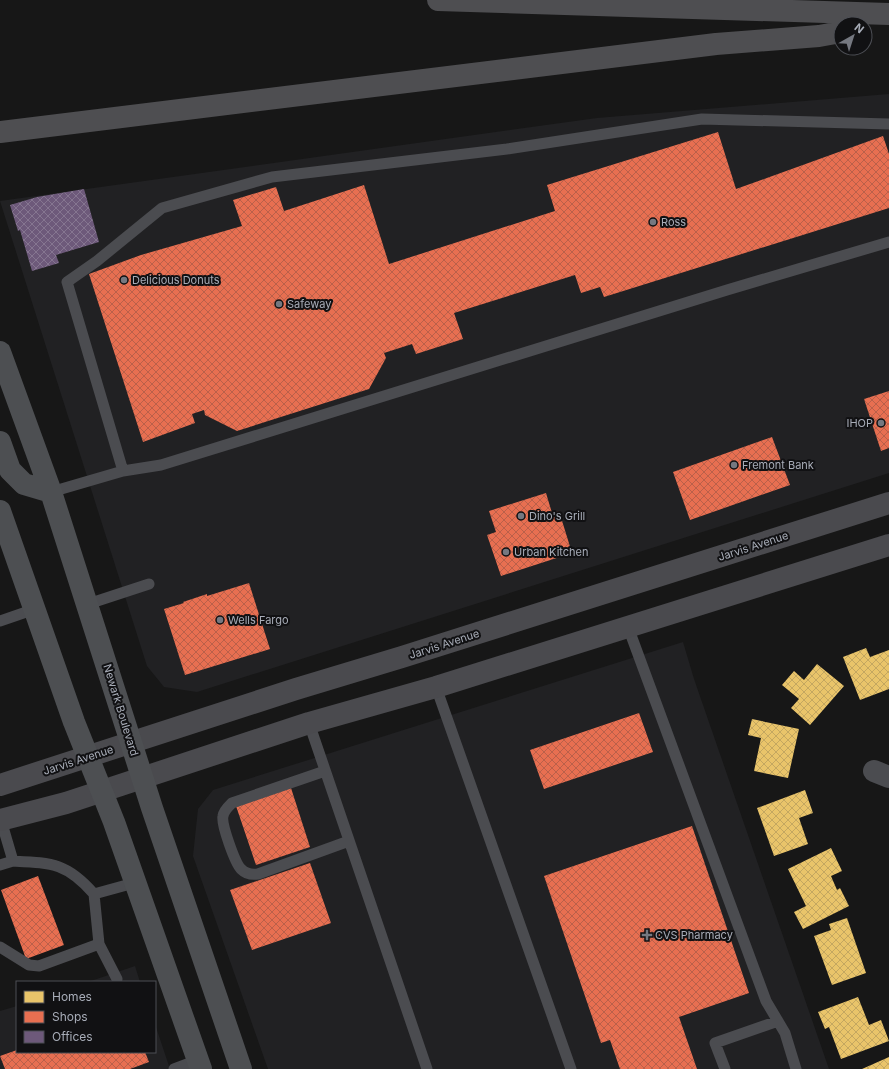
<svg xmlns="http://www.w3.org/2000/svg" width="889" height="1069" viewBox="0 0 889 1069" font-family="Inter,sans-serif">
	<defs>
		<pattern id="homes-cross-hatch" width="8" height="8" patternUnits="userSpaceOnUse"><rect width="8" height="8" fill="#e9c46a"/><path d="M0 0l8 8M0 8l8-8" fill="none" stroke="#c4a760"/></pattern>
		<pattern id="shops-cross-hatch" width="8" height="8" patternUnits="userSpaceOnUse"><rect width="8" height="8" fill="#e76f51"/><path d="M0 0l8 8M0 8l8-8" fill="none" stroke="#ba604a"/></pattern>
		<pattern id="offices-cross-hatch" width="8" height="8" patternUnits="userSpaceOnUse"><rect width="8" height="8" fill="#6d597a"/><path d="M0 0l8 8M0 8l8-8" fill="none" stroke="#857590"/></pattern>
	</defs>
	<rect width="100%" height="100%" fill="#171717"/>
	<path fill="#212123" d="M889,94V473L197,692L164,687L147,666L0,201L597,118Z
		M683,642L694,679L829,1069H268L193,856L198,809L213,790Z
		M135,966L140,982H88Z
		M17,1006V1052H155V1024L170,1069H0V1011Z"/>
	<path fill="url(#homes-cross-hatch)" d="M866,648L870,657L889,650V689L860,700L843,657Z
		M817,664L844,686L810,725L791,708L799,699L782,685L794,671L804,680Z
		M752,719L799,729L788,778L754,771L761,738L748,735Z
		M805,790L813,813L799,818L808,844L774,856L757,808Z
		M831,848L842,871L831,876L837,890L840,888L849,906L803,929L794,912L806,906L788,869Z
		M847,918L866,973L832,985L814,936L831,930L829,924Z
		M858,997L869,1025L881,1020L889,1041L841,1059L829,1027L825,1029L818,1012Z
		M889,1057V1069H862Z"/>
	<path fill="url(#shops-cross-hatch)" d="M718,132L736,189L883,136L889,154V208L604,297L600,287L581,293L575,275L454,313L463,339L416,354L412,344L384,353L386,358L369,389L237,431L205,415L204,410L192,414L195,423L143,442L89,274L141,255L242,226L233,200L276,187L284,211L364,185L389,264L555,211L547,185Z
		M889,391V448L881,451L864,399Z
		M772,437L790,485L690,520L673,472Z
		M546,493L552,513L559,511L572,553L501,576L487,535L496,532L489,511Z
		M249,583L270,649L185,675L164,609L184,603L183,602L207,594V596Z
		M639,713L653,752L544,789L530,750Z
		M291,788L310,847L256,865L236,806Z
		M692,826L749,993L679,1017L697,1069H620L610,1040L601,1043L544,876Z
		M310,863L331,923L252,950L230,890Z
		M38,876L64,945L26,959L1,890Z
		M17,1050V1052H145L149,1062L130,1069H5L0,1056Z"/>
	<path fill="url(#offices-cross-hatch)" d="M84,189L99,242L56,255L59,263L32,271L20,230L18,231L10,205L37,197Z"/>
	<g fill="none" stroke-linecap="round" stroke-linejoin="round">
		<path stroke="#4b4c50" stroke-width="11" d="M123,471L67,282L97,261L162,208L272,177L507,149L702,119L889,124
			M51,492L123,471L161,465L727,290L889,242
			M88,604L149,584
			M0,621L35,609
			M628,627L766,1001L785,1033L796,1069
			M436,687L571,1069
			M309,723L427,1069
			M325,771L232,803C228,807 224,810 223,816C221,824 235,863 241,869C246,874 252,875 258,874L349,841
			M1,820L13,861C52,863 67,863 94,894L134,883
			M0,865L13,861
			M94,894L99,944L117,979
			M0,947L29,965L39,966L99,944
			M174,1069L198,1060
			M725,1069L715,1043L778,1021"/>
		<path stroke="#4b4c50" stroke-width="22" d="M874,771L889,777"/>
		<path stroke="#4a4a4e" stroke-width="22" d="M0,785L296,689L402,657L889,503
			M0,820L66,803L309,723L436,687L889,545"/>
		<path stroke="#4d4f52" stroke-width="22" d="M0,352L51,492L152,808L241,1069
			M0,442L10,470L24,484L51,492
			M0,511L74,722L114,822L201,1069"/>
		<path stroke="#4e4e51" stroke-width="22" d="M438,0L889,14
			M0,132L716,44L819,36L841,32"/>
	</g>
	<g fill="#757880" stroke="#111113" stroke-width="1.5">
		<circle cx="653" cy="222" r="4"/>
		<circle cx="124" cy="280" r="4"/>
		<circle cx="279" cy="304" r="4"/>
		<circle cx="881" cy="423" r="4"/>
		<circle cx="734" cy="465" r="4"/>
		<circle cx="521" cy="516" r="4"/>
		<circle cx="506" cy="552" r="4"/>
		<circle cx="220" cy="620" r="4"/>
		<path d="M645 929h4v4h4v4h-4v4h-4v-4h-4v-4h4z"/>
	</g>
	<g text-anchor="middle" stroke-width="4" stroke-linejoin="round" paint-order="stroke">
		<g font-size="11" fill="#a8adb8" stroke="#111113" text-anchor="start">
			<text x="661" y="226">Ross</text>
			<text x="132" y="284">Delicious Donuts</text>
			<text x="287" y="308">Safeway</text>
			<text x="873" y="427" text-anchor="end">IHOP</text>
			<text x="742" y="469">Fremont Bank</text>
			<text x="529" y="520">Dino's Grill</text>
			<text x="514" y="556">Urban Kitchen</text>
			<text x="228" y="624">Wells Fargo</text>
			<text x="655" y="939">CVS Pharmacy</text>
		</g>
		<g font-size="11" fill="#a8adb8" stroke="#111113">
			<text transform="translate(753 546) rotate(-18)" y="4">Jarvis Avenue</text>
			<text transform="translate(444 644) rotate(-18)" y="4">Jarvis Avenue</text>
			<text transform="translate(121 710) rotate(73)" y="4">Newark Boulevard</text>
			<text transform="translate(78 760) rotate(-18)" y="4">Jarvis Avenue</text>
		</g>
	</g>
	<rect x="16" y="981" width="140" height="72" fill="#111113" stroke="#4d4f55"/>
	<rect x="24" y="991" width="20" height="12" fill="#e9c46a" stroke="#4d4f55"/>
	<text x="52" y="1001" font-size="12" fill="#a8adb8">Homes</text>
	<rect x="24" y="1011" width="20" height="12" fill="#e76f51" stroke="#4d4f55"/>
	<text x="52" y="1021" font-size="12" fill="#a8adb8">Shops</text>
	<rect x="24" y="1031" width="20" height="12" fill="#6d597a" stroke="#4d4f55"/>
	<text x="52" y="1041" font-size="12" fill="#a8adb8">Offices</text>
	<g transform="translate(853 36) rotate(39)"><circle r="19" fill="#111113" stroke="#4d4f55"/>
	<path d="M0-3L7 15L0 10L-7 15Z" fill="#757880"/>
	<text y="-6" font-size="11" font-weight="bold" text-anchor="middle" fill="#a8adb8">N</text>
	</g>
</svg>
